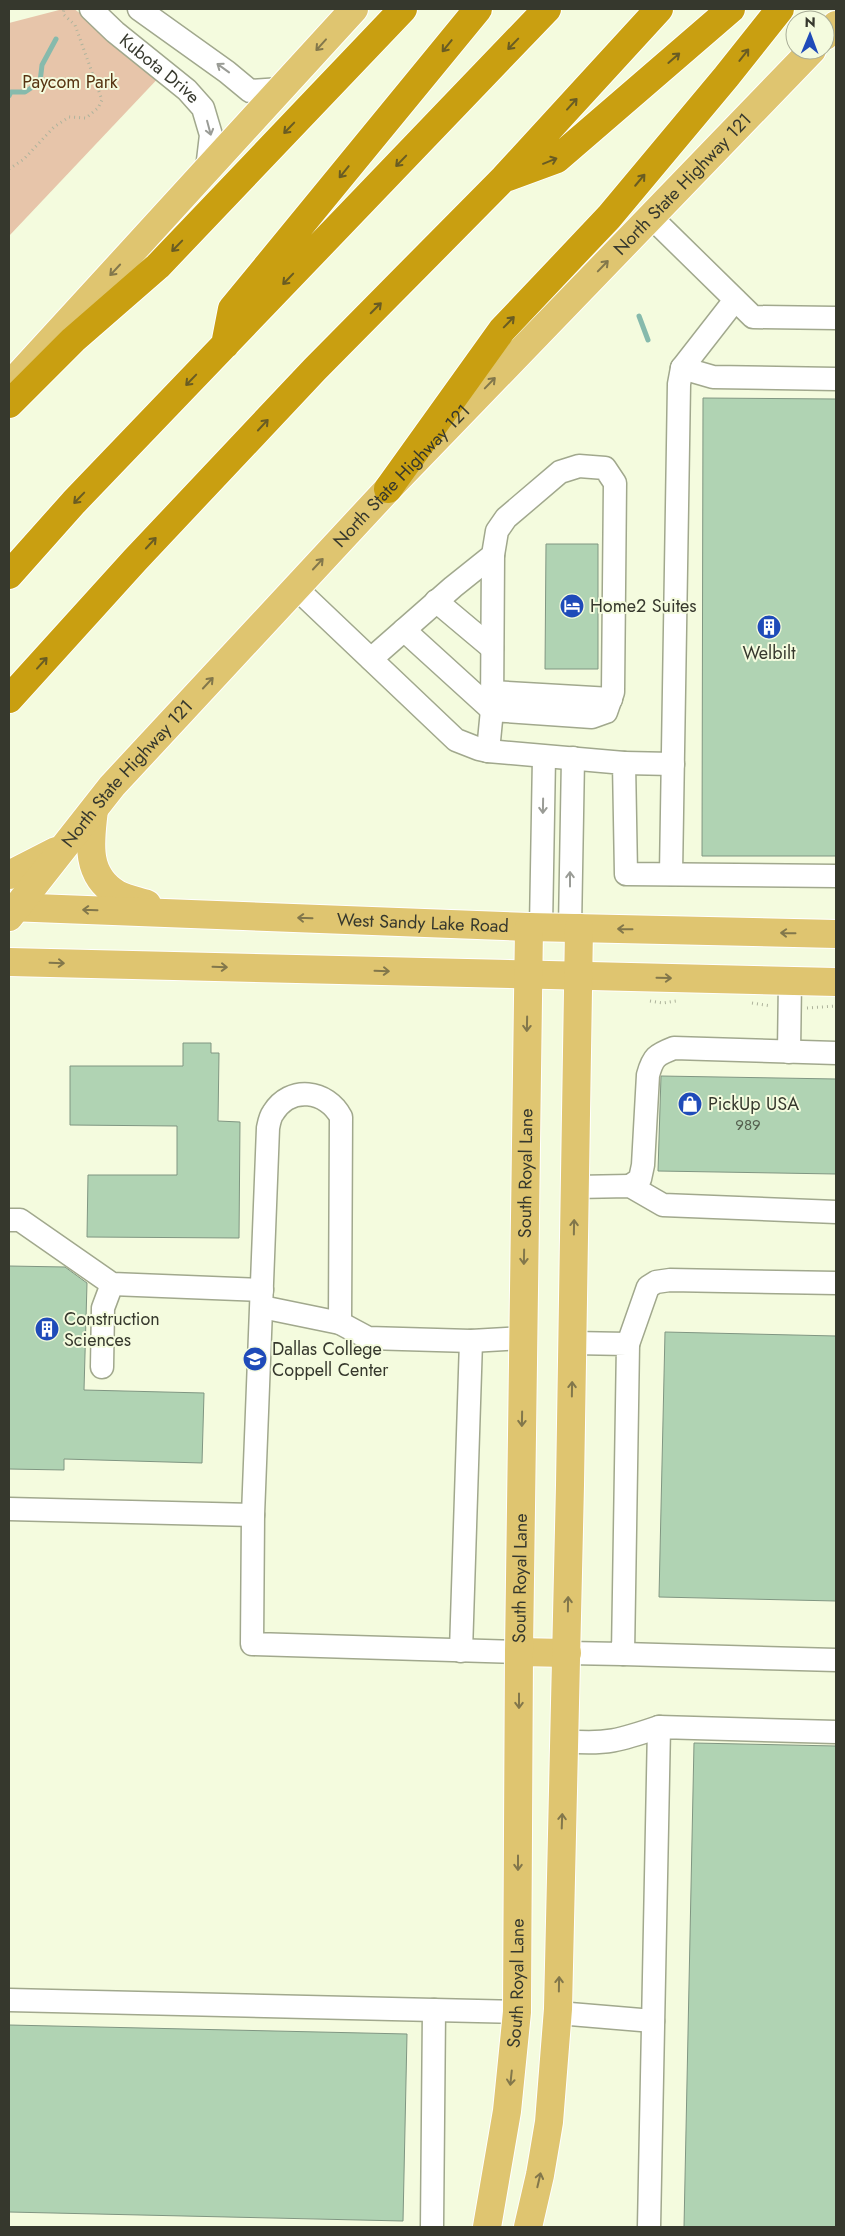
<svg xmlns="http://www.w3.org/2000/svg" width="845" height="2236" viewBox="0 0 845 2236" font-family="Jost,sans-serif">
	<rect width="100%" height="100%" fill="#f4fbde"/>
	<path fill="#e7c5aa" d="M63,9H74L164,72L9,236V23Z"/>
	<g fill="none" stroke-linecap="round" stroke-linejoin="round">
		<path stroke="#86baac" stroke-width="5" d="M9,96L11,92H25L40,82L42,65L56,39
			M639,316L648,340"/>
	</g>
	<path fill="#b0d3b3" stroke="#809682" d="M703,398L836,399V856H702Z
		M546,544H598V669H545Z
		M183,1043H211V1053H219L218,1121L240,1122L239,1238L87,1237L88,1175H177V1126L70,1125V1066H183Z
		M661,1076L836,1079V1174L658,1171Z
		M9,1266L65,1267L87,1283L84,1390L204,1393L202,1463L64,1459V1470L9,1469Z
		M665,1332L836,1336V1601L659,1597Z
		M694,1743L836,1746V2227H684Z
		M9,2025L407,2034L403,2221L9,2212Z"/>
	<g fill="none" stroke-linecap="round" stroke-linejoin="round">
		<defs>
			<g id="minor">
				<path id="s1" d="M91,9L115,32L187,90L203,108L211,135L207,169"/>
				<path d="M139,9L227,72L250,91L281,89"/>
				<path d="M651,217L753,317L836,318"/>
				<path d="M682,368L713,377L836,379"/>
				<path d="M296,588L456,740L479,749L488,751L624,763L626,874L836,876"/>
				<path d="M436,601L492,648"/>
				<path d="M404,630L492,710"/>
				<path d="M371,659L453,587L493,555L497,531L506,518L560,472L579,466L605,468L615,483L613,692L606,712L592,717L492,710L488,751"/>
				<path d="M492,692L611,699"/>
				<path d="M492,710L493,555"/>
				<path d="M624,763L673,764"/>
				<path d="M671,874L679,384L682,368L735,300"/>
				<path d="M541,927L544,757"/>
				<path d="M570,928L573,758"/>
				<path d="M789,1052L790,981"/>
				<path d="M630,1186L640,1179L643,1165L648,1075C653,1057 656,1055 674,1048L836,1053"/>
				<path d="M575,1187L630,1186L663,1205L836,1212"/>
				<path d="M9,1220H20L112,1284L262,1290"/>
				<path d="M262,1307L340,1323L368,1338L471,1341L523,1338"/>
				<path d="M340,1323L341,1117C327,1090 290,1085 273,1113C270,1117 269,1123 268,1128L253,1515L252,1644L519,1652"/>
				<path d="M628,1344L648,1287L656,1282L670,1280L836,1283"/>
				<path d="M102,1367L103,1308L112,1284"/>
				<path d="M9,1509L253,1515"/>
				<path d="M461,1651L471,1341"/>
				<path d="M567,1653L623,1654L628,1344L572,1343"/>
				<path d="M623,1654L836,1660"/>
				<path d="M565,1741C606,1745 621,1740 659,1727"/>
				<path d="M9,2000L434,2010L432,2227"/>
				<path d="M434,2010L517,2012"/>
				<path d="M558,2013L653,2021"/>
				<path d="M649,2227L659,1727L836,1732"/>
			</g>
			<g id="major">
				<path d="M825,36L836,25"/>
				<path d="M9,386L354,9"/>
				<path d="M94,810C90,842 85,875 117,894C126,899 138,901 147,904"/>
				<path d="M9,875L56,851"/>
				<path id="s2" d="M9,907L529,927L836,934"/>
				<path id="s3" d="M9,917L112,786L388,489L812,50"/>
				<path d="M9,962L836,982"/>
				<path d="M519,1652L567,1653"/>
				<path id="s4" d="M487,2227L507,2111L517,2012L519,1652L529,927"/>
				<path d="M528,2227L540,2175L549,2122L558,2009L570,1485L579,928"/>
			</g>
			<path id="highway" d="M508,177L557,159L731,9
				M225,345L232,309L478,9
				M9,404L73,340L158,266L403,9
				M388,489L502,330L609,217L726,77L780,9
				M9,575L74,502L547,9
				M9,699L135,560L315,369L504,178L659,9"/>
		</defs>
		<use href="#minor" stroke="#a1a88d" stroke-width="25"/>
		<use href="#major" stroke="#fff" stroke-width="30"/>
		<use href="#highway" stroke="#fff" stroke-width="30"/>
		<path stroke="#aeb39c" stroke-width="3" stroke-dasharray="1 4" stroke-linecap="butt" d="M9,169L24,159L54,127L69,117L86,118L98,108L102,100L75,25L63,14L64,9
			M650,1001L663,1003L676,1001
			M752,1003L771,1006
			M807,1008L836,1006"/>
		<use href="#minor" stroke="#fff" stroke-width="22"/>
		<use href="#major" stroke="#dfc570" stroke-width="28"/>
		<use href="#highway" stroke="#c99f11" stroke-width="28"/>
	</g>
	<defs><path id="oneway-shaft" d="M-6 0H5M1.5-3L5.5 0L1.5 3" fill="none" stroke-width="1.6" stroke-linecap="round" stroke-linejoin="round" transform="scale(1.25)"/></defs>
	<g stroke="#695c23">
		<use href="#oneway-shaft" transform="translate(513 44) rotate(134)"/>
		<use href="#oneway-shaft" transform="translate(447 46) rotate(129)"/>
		<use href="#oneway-shaft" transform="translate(744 55) rotate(-52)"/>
		<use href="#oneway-shaft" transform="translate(674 58) rotate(-41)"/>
		<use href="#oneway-shaft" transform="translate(572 104) rotate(-48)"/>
		<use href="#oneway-shaft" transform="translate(289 128) rotate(134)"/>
		<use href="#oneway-shaft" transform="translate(401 161) rotate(134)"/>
		<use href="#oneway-shaft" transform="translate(550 161) rotate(-22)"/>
		<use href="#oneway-shaft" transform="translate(344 172) rotate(129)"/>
		<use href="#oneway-shaft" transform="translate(640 180) rotate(-50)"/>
		<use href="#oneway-shaft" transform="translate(177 246) rotate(134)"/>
		<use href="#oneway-shaft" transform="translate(288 279) rotate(134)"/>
		<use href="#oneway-shaft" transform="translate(376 308) rotate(-45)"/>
		<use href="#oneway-shaft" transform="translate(509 322) rotate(-46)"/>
		<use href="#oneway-shaft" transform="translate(191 380) rotate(134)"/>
		<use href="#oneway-shaft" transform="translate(263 425) rotate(-47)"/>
		<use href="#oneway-shaft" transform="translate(79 498) rotate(134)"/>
		<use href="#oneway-shaft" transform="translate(151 543) rotate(-47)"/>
		<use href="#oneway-shaft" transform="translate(42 663) rotate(-48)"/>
	</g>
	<g stroke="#82774b">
		<use href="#oneway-shaft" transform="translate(321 45) rotate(132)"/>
		<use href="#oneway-shaft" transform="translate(603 266) rotate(-46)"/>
		<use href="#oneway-shaft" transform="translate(115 270) rotate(133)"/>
		<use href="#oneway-shaft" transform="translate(490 383) rotate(-46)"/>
		<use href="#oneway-shaft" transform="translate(318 564) rotate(-47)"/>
		<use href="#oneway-shaft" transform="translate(208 683) rotate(-47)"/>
		<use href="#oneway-shaft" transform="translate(90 910) rotate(-178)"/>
		<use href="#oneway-shaft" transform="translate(305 918) rotate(-178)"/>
		<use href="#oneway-shaft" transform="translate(625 929) rotate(-179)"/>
		<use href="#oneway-shaft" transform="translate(788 933) rotate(-179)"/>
		<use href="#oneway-shaft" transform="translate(57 963) rotate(2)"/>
		<use href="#oneway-shaft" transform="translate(220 967) rotate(2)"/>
		<use href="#oneway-shaft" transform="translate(382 971) rotate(2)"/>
		<use href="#oneway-shaft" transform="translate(664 978) rotate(1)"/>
		<use href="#oneway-shaft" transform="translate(527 1024) rotate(91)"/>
		<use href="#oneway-shaft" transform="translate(574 1227) rotate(-89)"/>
		<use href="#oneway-shaft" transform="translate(524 1257) rotate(91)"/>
		<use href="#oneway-shaft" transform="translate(572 1389) rotate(-89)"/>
		<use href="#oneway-shaft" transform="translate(522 1419) rotate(91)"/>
		<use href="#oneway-shaft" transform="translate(568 1604) rotate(-89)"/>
		<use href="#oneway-shaft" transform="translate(519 1701) rotate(90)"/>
		<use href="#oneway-shaft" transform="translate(562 1821) rotate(-88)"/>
		<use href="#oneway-shaft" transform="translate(518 1863) rotate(90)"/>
		<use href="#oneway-shaft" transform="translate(559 1984) rotate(-89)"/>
		<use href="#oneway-shaft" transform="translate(511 2078) rotate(96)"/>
		<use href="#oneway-shaft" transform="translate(539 2180) rotate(-77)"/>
	</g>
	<g stroke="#9a9c96">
		<use href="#oneway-shaft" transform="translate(223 68) rotate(-144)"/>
		<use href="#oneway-shaft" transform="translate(209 128) rotate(75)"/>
		<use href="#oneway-shaft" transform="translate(543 806) rotate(91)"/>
		<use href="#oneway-shaft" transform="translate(570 879) rotate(-90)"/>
	</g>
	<defs>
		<symbol id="hotel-disc" viewBox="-11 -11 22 22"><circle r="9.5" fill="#1f4bb9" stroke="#f4fbde"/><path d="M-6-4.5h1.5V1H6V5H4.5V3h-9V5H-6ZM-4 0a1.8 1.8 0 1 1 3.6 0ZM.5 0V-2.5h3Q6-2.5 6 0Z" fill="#fff"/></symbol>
		<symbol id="building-disc" viewBox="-11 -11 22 22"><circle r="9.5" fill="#1f4bb9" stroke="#f4fbde"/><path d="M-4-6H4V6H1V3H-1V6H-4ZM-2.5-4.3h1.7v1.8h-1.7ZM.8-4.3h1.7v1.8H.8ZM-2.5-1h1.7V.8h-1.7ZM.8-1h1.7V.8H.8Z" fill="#fff"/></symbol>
		<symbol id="shop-disc" viewBox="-11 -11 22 22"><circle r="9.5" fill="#1f4bb9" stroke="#f4fbde"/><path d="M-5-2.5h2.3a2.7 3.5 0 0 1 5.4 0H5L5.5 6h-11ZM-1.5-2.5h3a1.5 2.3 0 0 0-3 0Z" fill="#fff"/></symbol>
		<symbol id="university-disc" viewBox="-11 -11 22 22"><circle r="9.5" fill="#1f4bb9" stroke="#f4fbde"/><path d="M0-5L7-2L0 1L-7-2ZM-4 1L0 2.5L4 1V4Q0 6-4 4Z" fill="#fff"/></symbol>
	</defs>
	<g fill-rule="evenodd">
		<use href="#hotel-disc" x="558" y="592" width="28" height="28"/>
		<use href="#building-disc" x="755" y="613" width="28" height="28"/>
		<use href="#shop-disc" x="676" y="1090" width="28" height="28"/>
		<use href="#building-disc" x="33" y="1315" width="28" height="28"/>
		<use href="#university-disc" x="241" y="1345" width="28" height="28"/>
	</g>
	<g text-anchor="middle" stroke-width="4" stroke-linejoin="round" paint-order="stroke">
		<g font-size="15" fill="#545f4e">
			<text x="748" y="1130">989</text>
		</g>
		<g font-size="18" fill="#36382d" stroke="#f4fbde">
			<text dy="6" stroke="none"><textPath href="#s1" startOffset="91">Kubota Drive</textPath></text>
			<text dy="6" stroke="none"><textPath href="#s3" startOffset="996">North State Highway 121</textPath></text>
			<text dy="6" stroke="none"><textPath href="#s3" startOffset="591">North State Highway 121</textPath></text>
			<text dy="6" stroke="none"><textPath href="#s3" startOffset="186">North State Highway 121</textPath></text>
			<text dy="6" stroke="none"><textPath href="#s2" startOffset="414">West Sandy Lake Road</textPath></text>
			<text dy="6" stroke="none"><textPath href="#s4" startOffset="1056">South Royal Lane</textPath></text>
			<text dy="6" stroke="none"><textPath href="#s4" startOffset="651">South Royal Lane</textPath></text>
			<text dy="6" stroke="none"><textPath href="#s4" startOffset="246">South Royal Lane</textPath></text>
		</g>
		<g font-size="18" fill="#573311" stroke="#f4fbde">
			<text x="70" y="88">Paycom Park</text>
		</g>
		<g font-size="18" fill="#36382d" stroke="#f4fbde" text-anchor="start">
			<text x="590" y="612">Home2 Suites</text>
			<text x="769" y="659" text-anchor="middle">Welbilt</text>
			<text x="708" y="1110">PickUp USA</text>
			<text x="64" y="1325">Construction<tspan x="64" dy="21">Sciences</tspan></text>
			<text x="272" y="1355">Dallas College<tspan x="272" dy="21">Coppell Center</tspan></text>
		</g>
	</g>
	<rect width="845" height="2236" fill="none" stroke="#36382d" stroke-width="20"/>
	<g transform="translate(810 35) rotate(1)"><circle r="24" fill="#f4fbde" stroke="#a8ad97"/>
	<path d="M0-4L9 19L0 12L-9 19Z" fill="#1f4bb9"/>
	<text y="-8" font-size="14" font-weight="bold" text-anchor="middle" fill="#36382d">N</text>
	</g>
</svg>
